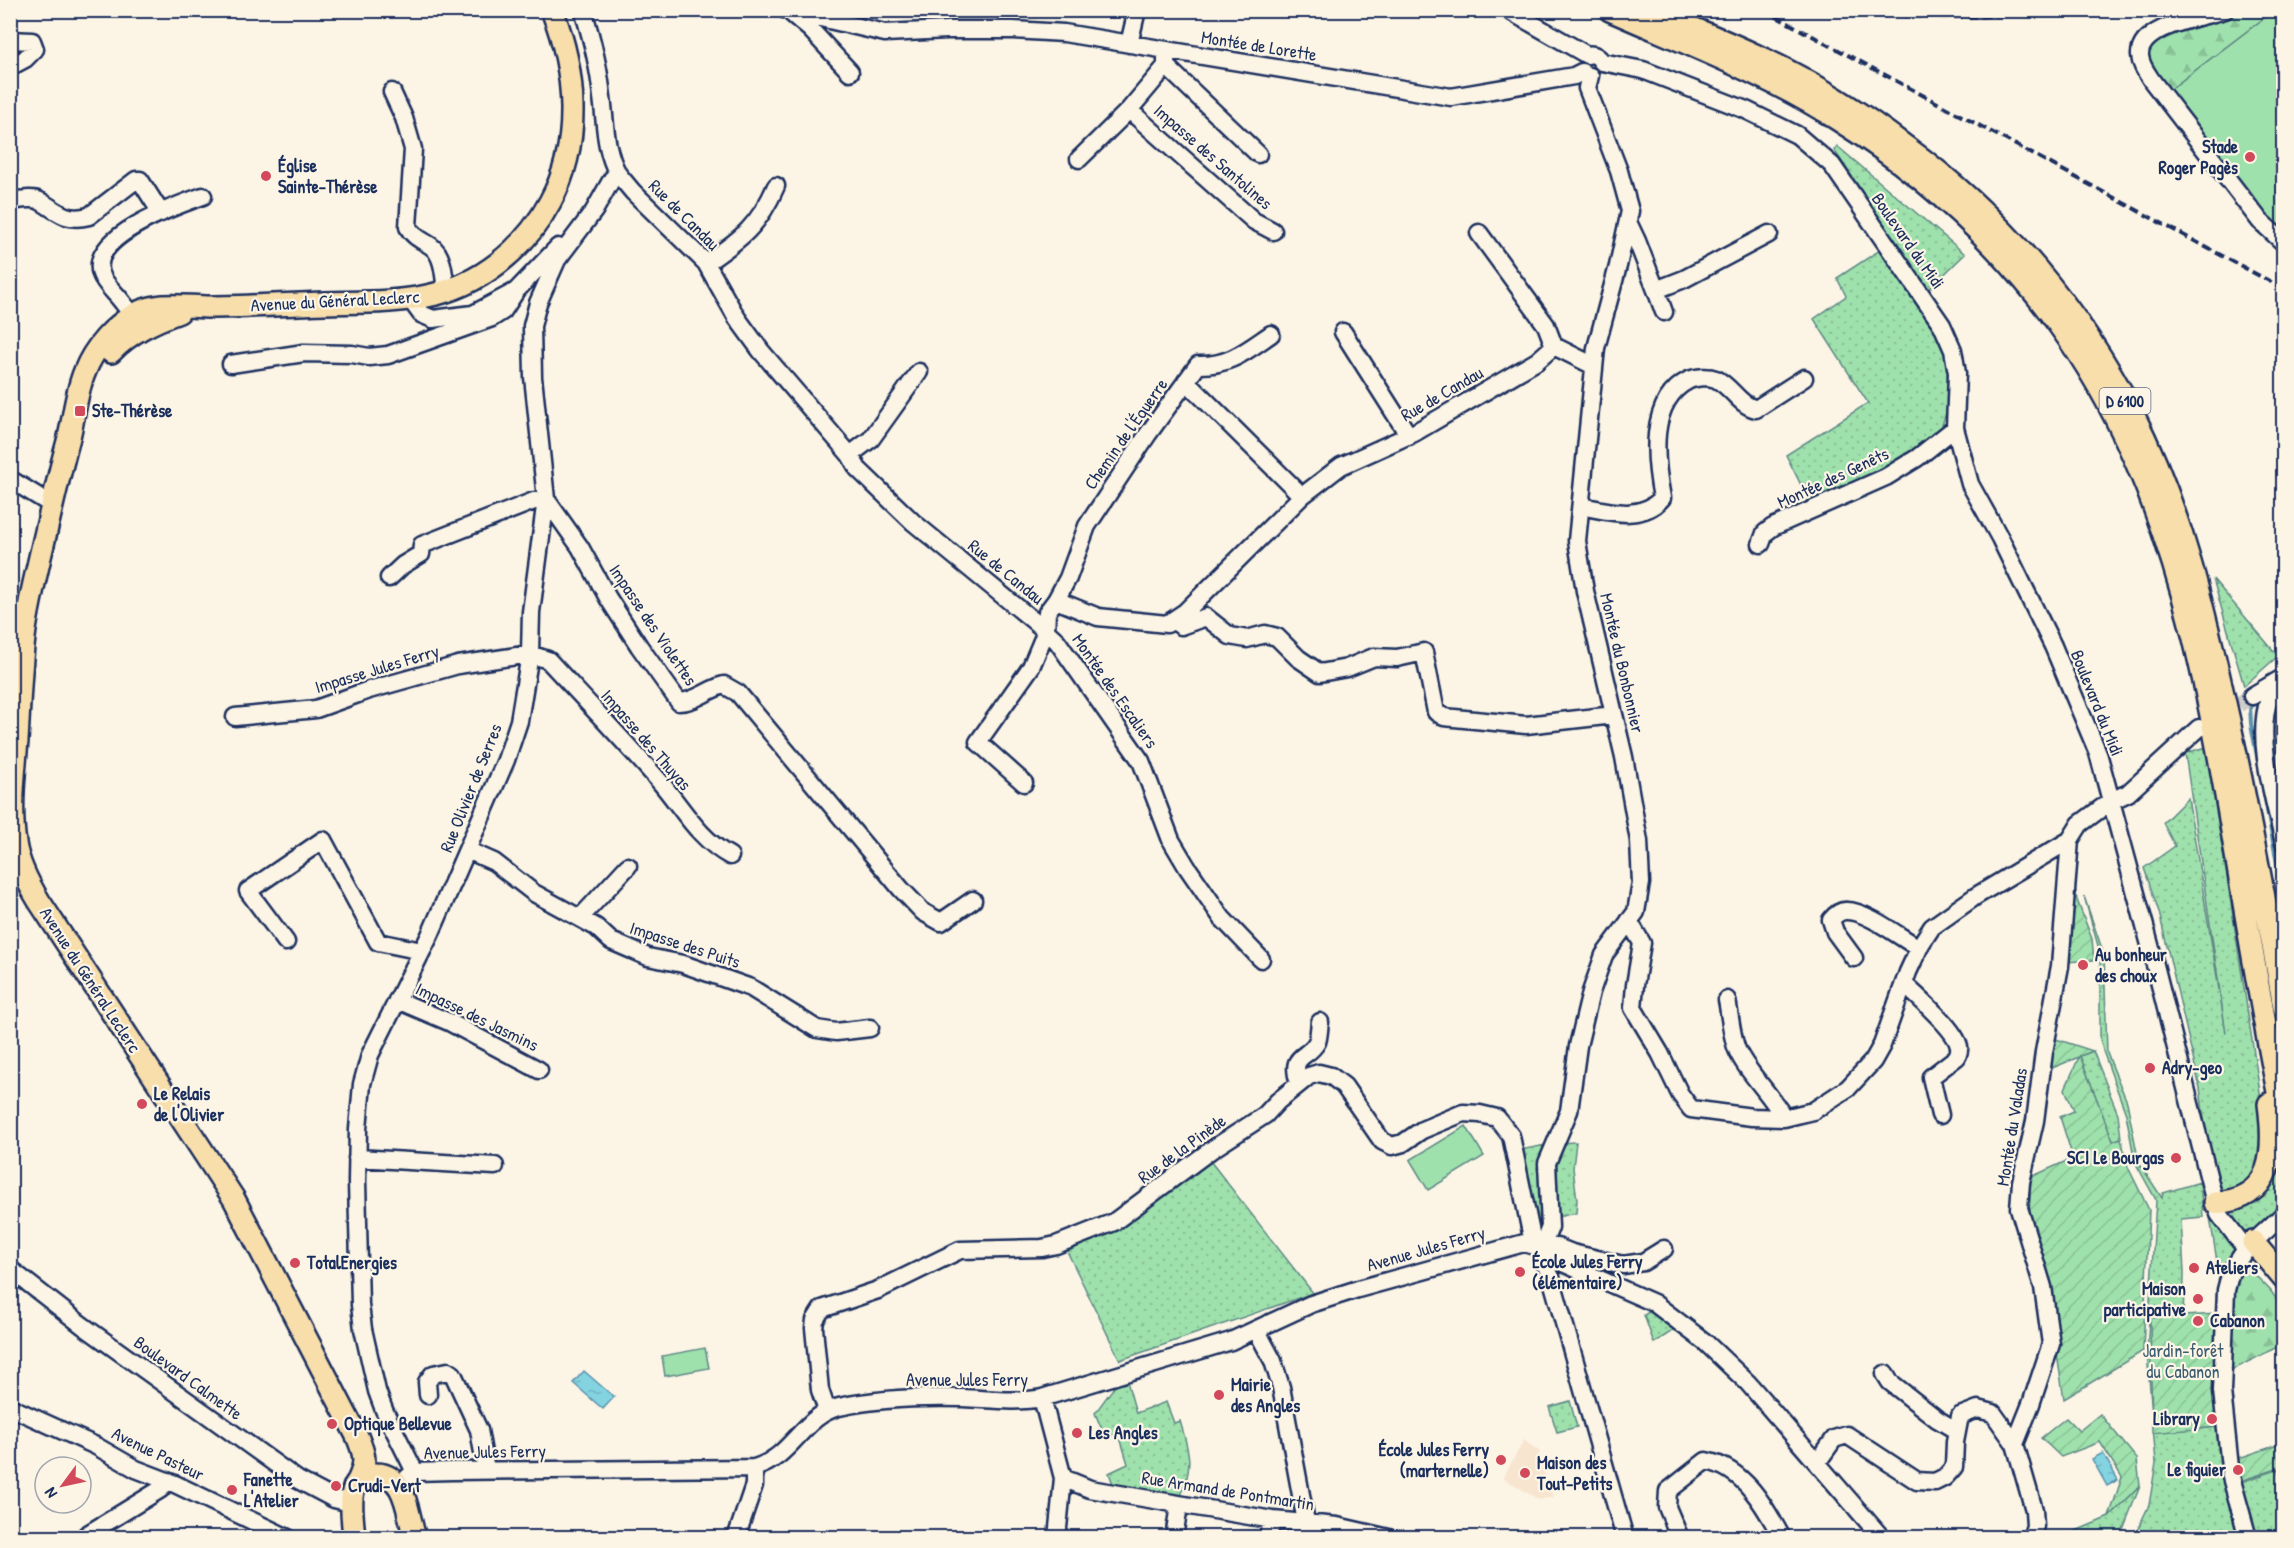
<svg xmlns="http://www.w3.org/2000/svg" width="2294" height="1548" viewBox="0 0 2294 1548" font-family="'Patrick Hand',sans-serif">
	<defs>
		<pattern id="grass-dots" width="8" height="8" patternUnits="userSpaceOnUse" patternTransform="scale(1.5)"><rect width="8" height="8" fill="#9fe1ac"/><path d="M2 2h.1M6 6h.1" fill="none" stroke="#88c196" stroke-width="1.8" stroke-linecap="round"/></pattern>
		<pattern id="forest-firs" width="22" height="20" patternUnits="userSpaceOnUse" patternTransform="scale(1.5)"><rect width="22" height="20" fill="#9fe1ac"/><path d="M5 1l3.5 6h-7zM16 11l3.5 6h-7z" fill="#88c196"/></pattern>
		<pattern id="garden-furrows" width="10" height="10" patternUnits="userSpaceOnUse" patternTransform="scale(1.5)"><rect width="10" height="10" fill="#9fe1ac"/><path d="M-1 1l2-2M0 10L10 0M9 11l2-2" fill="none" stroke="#88c196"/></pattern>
		<pattern id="water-ripples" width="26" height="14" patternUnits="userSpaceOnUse" patternTransform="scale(1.5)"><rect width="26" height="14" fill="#84d3e1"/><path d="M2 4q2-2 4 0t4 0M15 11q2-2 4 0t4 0" fill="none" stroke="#71b5c3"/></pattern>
	</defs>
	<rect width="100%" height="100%" fill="#fcf5e5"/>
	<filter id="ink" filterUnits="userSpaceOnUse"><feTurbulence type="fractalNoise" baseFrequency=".0167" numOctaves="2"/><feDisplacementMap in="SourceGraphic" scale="12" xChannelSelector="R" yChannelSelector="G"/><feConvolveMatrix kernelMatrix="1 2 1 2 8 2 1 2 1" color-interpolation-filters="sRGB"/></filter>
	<g filter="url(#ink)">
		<path fill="#f8e5d0" d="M1524,1440L1540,1452L1535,1462L1543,1469L1553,1497L1539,1500L1503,1478Z"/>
		<path fill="url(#grass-dots)" stroke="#5d8885" stroke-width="1.5" d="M1837,146L1965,254L1928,290L1834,150Z
			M1883,248L1939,332L1950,374L1949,403L1939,435L1916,454L1813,509L1786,455L1868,403L1814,319L1846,296L1837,278Z
			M2213,579L2278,656L2244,686Z
			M2283,702V804L2273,764L2274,719Z
			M2207,747L2263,1112C2263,1133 2266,1171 2246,1186C2241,1190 2230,1191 2224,1194L2215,1172L2206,1137L2200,1088L2159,912L2144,868L2175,846L2163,823L2188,798L2226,1033L2185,753Z
			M2084,896L2104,955L2107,1053L2127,1102L2139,1163L2162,1198L2163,1193L2200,1182L2203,1217L2181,1219L2184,1272L2182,1395L2200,1429L2217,1427L2240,1537H2134L2149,1505L2156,1463L2147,1353L2156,1200L2135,1162L2126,1114L2103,1051L2100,1036V953Z
			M2093,1051L2118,1114L2121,1138L2113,1141L2080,1056Z
			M1576,1142L1573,1168L1577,1200L1576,1213L1557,1217L1551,1166L1557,1143Z
			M1546,1145L1537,1168L1546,1220L1535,1231L1520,1150Z
			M1207,1157L1313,1293L1120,1360L1065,1247Z
			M2280,1163L2283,1166V1204L2248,1237L2242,1235L2227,1212L2274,1164Z
			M2207,1198C2215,1211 2246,1248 2231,1262C2228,1265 2222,1267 2218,1268Z
			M1655,1308L1677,1328L1654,1343L1644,1315Z
			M1127,1381L1136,1413L1166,1402L1174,1423L1180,1421C1190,1454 1194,1467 1179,1500L1113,1484L1109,1473L1128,1464L1119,1434L1105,1437L1095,1413L1114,1387Z
			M1570,1401L1577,1427L1557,1432L1549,1407Z
			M2283,1468V1537H2253L2238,1483Z
			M2140,1486L2120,1537L2059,1538L2109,1517Z"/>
		<path fill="url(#forest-firs)" stroke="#5d8885" stroke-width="1.5" d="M2248,11H2265L2271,13L2167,92L2146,61L2151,44L2163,37Z
			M2249,1269L2270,1290L2283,1308V1344L2228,1372L2235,1280Z"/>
		<path fill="url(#garden-furrows)" stroke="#5d8885" stroke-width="1.5" d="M2072,867L2077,900L2092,939L2094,960L2066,962Z
			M2053,1038L2093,1051L2080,1056L2113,1141L2121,1138L2128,1167L2149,1210L2143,1351L2064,1399L2045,1278L2029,1219L2031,1177L2073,1158L2060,1117L2074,1111L2065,1089L2079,1057L2052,1068Z
			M2217,1314L2215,1405L2217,1427L2152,1433L2150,1318Z
			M2100,1414L2137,1459L2140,1486L2109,1517L2122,1477L2100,1442L2061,1457L2041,1438L2066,1418L2079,1431Z
			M2283,1443V1467L2240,1481L2233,1460Z"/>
		<path fill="#9fe1ac" stroke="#5d8885" stroke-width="1.5" d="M2271,13L2283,23V236L2266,222L2167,92Z
			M1466,1126L1484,1156L1428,1190L1410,1160Z
			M705,1348L709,1368L665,1376L662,1356Z"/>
		<path fill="url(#water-ripples)" stroke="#5a91ad" stroke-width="1.5" d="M584,1371L614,1397L603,1409L573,1383Z
			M2103,1453L2118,1480L2107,1486L2092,1459Z"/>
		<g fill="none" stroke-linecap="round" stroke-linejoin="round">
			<path stroke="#5a91ad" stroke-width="4" d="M2256,704L2250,706L2251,724L2284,901"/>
			<path stroke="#cfcdca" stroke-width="16" stroke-dasharray="16 8" stroke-linecap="butt" d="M2218,717L2252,696"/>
			<defs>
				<path id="minor" d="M786,10L885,33L948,30H1013L1064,33L1451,97L1574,76L1582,72
					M1508,10L1587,55C1594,53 1598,56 1602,62
					M2225,10C2203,17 2138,26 2140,56C2141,66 2147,73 2152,81L2260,221L2284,243
					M792,14L811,30L850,72
					M10,40L32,41L35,49L25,59L10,67
					M1129,44L1137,10
					M1602,62L1643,70L1746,110L1797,135L1832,165L1942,325L1953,350L1957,373L1955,428L1970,484L2000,538L2053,646L2098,753L2150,945L2215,1203L2219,1214L2246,1249
					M1166,66L1258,154
					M392,92L404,118L413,149L408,227C413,237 422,240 431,246C444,255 444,277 446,292
					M1129,110L1254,221L1273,231
					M1079,159L1129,110L1166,66V51
					M618,174L633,192L706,263L737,318L761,351L850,455L858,469L913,522L1046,631L1047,612L1056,600L1098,617L1167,624L1185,612L1302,496L1341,466L1414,433L1537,361L1554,346L1594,366
					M10,201C19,200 33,197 40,201C58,211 65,222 89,216L136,180H140L161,213
					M1628,222L1637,241L1656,290L1684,279L1769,234
					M1479,233L1546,325L1554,346
					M706,263C741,239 759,226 776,186
					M1656,290L1664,312
					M410,299L421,314L433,319L473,314L516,291L558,247
					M139,325C134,318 129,310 123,303C116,293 105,285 101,274C88,236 178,205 203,196
					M1343,332L1409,436
					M231,364L304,353L352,354L369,357L388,355L492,318L503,311L516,291
					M1186,381L1302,496
					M850,455L871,439L919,372
					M10,482L13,481L52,505
					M1581,506C1608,511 1641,522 1662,498C1655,461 1647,401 1689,380C1696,377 1708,376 1716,379C1732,387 1739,405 1756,409L1804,378
					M1761,544L1765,533L1773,527L1886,477L1917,458L1955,428
					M389,578L403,565L421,554L422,545L534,501L546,499L580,547L608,598L639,646L679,702C696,702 708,689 724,685L738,693L901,889L923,912L941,922L973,900
					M1056,600L1068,578L1087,526L1148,434L1198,365C1229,366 1246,351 1271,334
					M1174,621L1181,626L1206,617L1230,636L1247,639L1265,634L1277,637L1298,658L1320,673L1347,668L1374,657L1397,658L1424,652L1436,712L1444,717L1526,725L1614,715
					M2281,679C2277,685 2272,692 2269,699C2255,740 2275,801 2284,843
					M2252,696L2279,680
					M235,717L316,709L369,690L458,665L530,654L548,660C586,701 624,741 661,783C683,809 699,839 730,856
					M1024,783L978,742L1031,667L1046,631L1057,641L1141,761L1171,840L1187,867L1222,918L1261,959
					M467,850L494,862L534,893L596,927L611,941L648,957L683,964L751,988L817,1029L836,1032L870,1028
					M580,918L628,866
					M1629,921L1642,943L1635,985L1633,1008L1660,1053L1680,1094L1691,1109L1752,1117L1784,1118L1813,1111L1848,1088L1873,1061L1882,1045L1908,972L1921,944L1932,927L1976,896L2070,840
					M286,942L248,891L323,840L378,942L422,951
					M1854,958L1835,932L1831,920C1835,915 1840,910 1847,911C1867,911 1901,938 1919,948
					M1904,984C1916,995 1957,1031 1959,1047C1960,1050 1958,1054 1957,1057L1931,1077L1940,1115
					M397,1000L449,1022L539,1070
					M1727,1000C1730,1015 1731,1032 1736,1047C1743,1068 1772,1095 1784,1118
					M1299,1083C1289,1053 1307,1060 1317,1042C1319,1037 1319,1028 1320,1022
					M357,1158L495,1166
					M1538,1247L1546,1237L1550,1227L1547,1163L1569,1111L1578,1046L1591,992L1604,955L1636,912L1641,883L1639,841L1624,757L1585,591L1577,541L1596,348L1618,266L1630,211L1619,171L1587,88L1590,76
					M1538,1247L1556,1260L1654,1303L1705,1342L1748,1383L1882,1538
					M10,1269L82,1325L298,1480L334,1499L351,1503
					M1257,1331L1273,1361L1281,1387L1309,1538
					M1885,1374L1890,1382L1937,1419L1957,1431
					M428,1395L427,1382L433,1374L448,1371L453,1374L479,1430L486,1470
					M1042,1398L1063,1478L1057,1538
					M10,1407L96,1446L136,1469L175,1484L288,1538
					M827,1411L820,1390L814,1328L815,1320L822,1309L878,1290L960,1250L1042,1248L1056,1245L1114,1222L1211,1150L1265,1115L1278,1101L1309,1076L1319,1073L1331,1076L1344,1086L1382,1141L1392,1146L1403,1143L1422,1130L1463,1113L1480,1114L1497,1118L1511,1136L1531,1233L1551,1277L1625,1538
					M1817,1463L1834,1439L1847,1435L1917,1481L1935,1482L1945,1477L1954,1467L1955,1442L1960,1416L1978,1409L1993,1413L2015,1444
					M415,1472L384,1410L377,1391L363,1329L360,1305L357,1181L358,1129L362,1084L370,1055L430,935L506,760L519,721L530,654L531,612L546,499L533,377L532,326L538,303L557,260L594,211L612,179L618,174C604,147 606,126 602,97C599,67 592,39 583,10
					M408,1477L415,1472L452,1471L754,1468C793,1457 802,1416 839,1407C879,1398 922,1397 963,1398C989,1399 1016,1403 1042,1398L1231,1341L1311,1304L1358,1289L1524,1243L1538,1247H1557L1572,1253L1623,1265L1643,1262L1664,1249
					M1063,1478L1090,1489L1273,1520L1337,1526L1389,1538
					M86,1535L161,1489L165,1481
					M736,1538L754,1485V1468
					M1174,1538L1179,1505
					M1267,1538L1273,1520
					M1680,1538L1667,1507L1668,1491L1706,1461C1744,1468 1765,1506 1782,1538
					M2031,1538L2035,1526L2034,1510L2015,1444L2031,1404L2051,1344L2043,1287L2019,1208L2021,1182L2035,1121L2044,1052L2060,966L2070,840L2080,824L2111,801L2128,793L2199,728
					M2248,1538L2231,1477L2222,1391L2226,1290L2231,1271L2246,1249L2284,1214"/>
				<path id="major" d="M1610,10C1687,44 1767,74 1837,119C1953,192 2053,294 2115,417C2186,557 2213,715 2238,867C2252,953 2267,1038 2284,1122
					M1651,10C1686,26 1721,39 1755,55C1808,79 1860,112 1906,147C2001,216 2080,310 2133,414C2182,510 2206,617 2229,721C2249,816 2267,911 2284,1007
					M111,352C130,332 154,321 179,312
					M2215,1203C2275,1199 2275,1151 2269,1104
					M2253,1242L2284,1279
					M358,1481C367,1462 365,1455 357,1436L234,1199L39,901C28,883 18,864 15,843C10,809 14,774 17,741C19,707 20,672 24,638C27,611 34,584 40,557C49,520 57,482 67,445C74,421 75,394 85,371C94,348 113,327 135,314C158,301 185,307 210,307C248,307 287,304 325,303C359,302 394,303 427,296C479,286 525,249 550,202C582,144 576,71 552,10
					M354,1538C353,1515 342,1473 377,1474C387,1474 395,1480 400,1488C408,1502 410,1522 415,1538"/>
			</defs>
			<use href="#minor" stroke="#1b2f5e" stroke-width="21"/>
			<use href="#major" stroke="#1b2f5e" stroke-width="26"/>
			<use href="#minor" stroke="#fcf5e5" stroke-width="16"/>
			<use href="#major" stroke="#f8deab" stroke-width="21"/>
			<path stroke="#1b2f5e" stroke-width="4" stroke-dasharray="9 4.5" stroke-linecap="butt" d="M1764,10L2284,289
				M1846,10C1917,21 1989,18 2060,10"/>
		</g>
	</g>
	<g fill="#d1495b" stroke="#fcf5e5" stroke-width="2">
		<circle cx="2250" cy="157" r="6"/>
		<circle cx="266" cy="176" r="6"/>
		<rect x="74" y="405" width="12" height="12" rx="3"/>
		<circle cx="2083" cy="965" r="6"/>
		<circle cx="2150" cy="1068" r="6"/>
		<circle cx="142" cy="1104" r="6"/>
		<circle cx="2176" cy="1158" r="6"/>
		<circle cx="295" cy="1263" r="6"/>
		<circle cx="2194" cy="1268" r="6"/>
		<circle cx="1520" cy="1272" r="6"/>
		<circle cx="2198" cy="1299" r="6"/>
		<circle cx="2198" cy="1321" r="6"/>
		<circle cx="1219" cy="1395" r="6"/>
		<circle cx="2212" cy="1419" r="6"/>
		<circle cx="332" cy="1424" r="6"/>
		<circle cx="1077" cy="1433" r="6"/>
		<circle cx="1501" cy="1460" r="6"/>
		<circle cx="2238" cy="1470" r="6"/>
		<circle cx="1525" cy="1473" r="6"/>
		<circle cx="336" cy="1486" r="6"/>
		<circle cx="232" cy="1490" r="6"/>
	</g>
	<g text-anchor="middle" stroke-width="4.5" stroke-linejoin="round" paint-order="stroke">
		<rect fill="#fcf5e5" stroke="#5e6a86" stroke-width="1.5" x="2099.5" y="388" width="51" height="26" rx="4.5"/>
		<g font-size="16" font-weight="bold" fill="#1b2f5e">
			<text x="2125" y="407">D 6100</text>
		</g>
		<g font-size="18" fill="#1b2f5e" stroke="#fcf5e5">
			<text transform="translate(1259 46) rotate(9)" y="6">Montée de Lorette</text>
			<text transform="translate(1213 157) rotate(41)" y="6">Impasse des Santolines</text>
			<text transform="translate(684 215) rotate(45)" y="6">Rue de Candau</text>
			<text transform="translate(1908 241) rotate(55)" y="6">Boulevard du Midi</text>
			<text transform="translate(335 301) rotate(-3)" y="6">Avenue du Général Leclerc</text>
			<text transform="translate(1442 394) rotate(-30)" y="6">Rue de Candau</text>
			<text transform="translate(1126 434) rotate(-55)" y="6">Chemin de l'Équerre</text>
			<text transform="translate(1833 478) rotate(-25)" y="6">Montée des Genêts</text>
			<text transform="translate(1006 572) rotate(39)" y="6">Rue de Candau</text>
			<text transform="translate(653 625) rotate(56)" y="6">Impasse des Violettes</text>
			<text transform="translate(1622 663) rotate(77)" y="6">Montée du Bonbonnier</text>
			<text transform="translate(377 669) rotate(-17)" y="6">Impasse Jules Ferry</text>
			<text transform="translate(1115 691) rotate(55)" y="6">Montée des Escaliers</text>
			<text transform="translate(2097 703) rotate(68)" y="6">Boulevard du Midi</text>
			<text transform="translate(646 740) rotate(49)" y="6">Impasse des Thuyas</text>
			<text transform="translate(471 788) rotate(-68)" y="6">Rue Olivier de Serres</text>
			<text transform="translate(685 945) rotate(18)" y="6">Impasse des Puits</text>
			<text transform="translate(90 980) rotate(57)" y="6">Avenue du Général Leclerc</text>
			<text transform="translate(477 1017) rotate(26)" y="6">Impasse des Jasmins</text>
			<text transform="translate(2012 1127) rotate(-81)" y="6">Montée du Valadas</text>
			<text transform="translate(1182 1149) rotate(-36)" y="6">Rue de la Pinède</text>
			<text transform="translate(1426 1249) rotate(-16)" y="6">Avenue Jules Ferry</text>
			<text transform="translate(188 1378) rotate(36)" y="6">Boulevard Calmette</text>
			<text x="967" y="1386">Avenue Jules Ferry</text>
			<text transform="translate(485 1452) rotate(-1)" y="6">Avenue Jules Ferry</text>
			<text transform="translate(158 1454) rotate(26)" y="6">Avenue Pasteur</text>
			<text transform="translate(1228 1491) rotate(9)" y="6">Rue Armand de Pontmartin</text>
		</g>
		<g font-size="18" font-weight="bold" fill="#1b2f5e" stroke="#fcf5e5" text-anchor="start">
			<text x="2238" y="153" text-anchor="end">Stade<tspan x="2238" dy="21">Roger Pagès</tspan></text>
			<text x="278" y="172">Église<tspan x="278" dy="21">Sainte-Thérèse</tspan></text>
			<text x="92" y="417">Ste-Thérèse</text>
			<text x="2095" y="961">Au bonheur<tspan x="2095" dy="21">des choux</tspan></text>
			<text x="2162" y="1074">Adry-geo</text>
			<text x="154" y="1100">Le Relais<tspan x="154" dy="21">de l'Olivier</tspan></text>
			<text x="2164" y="1164" text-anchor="end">SCI Le Bourgas</text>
			<text x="1532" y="1268">École Jules Ferry<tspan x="1532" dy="21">(élémentaire)</tspan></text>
			<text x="307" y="1269">TotalEnergies</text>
			<text x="2206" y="1274">Ateliers</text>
			<text x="2186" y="1295" text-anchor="end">Maison<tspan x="2186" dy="21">participative</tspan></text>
			<text x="2210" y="1327">Cabanon</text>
			<text x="1231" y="1391">Mairie<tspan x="1231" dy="21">des Angles</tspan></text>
			<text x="2200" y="1425" text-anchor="end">Library</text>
			<text x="344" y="1430">Optique Bellevue</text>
			<text x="1089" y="1439">Les Angles</text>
			<text x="1489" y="1456" text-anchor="end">École Jules Ferry<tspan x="1489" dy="21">(marternelle)</tspan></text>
			<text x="1537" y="1469">Maison des<tspan x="1537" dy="21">Tout-Petits</tspan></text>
			<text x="2226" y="1476" text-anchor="end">Le figuier</text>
			<text x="244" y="1486">Fanette<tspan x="244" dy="21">L'Atelier</tspan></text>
			<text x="348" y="1492">Crudi-Vert</text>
		</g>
		<g font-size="18" fill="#3c5c72" stroke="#fcf5e5">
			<text x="2183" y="1357">Jardin-forêt<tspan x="2183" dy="21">du Cabanon</tspan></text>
		</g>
	</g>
	<rect width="2294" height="1548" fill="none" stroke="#fcf5e5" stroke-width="36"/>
	<rect x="18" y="18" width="2258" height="1512" fill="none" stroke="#1b2f5e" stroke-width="2" filter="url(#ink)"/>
	<g transform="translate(63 1485) rotate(237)"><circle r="28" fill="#fcf5e5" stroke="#a2a6af" stroke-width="1.5"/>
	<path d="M0-4.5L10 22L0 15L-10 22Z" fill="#d1495b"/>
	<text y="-9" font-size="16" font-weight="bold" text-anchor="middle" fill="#1b2f5e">N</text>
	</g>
</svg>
